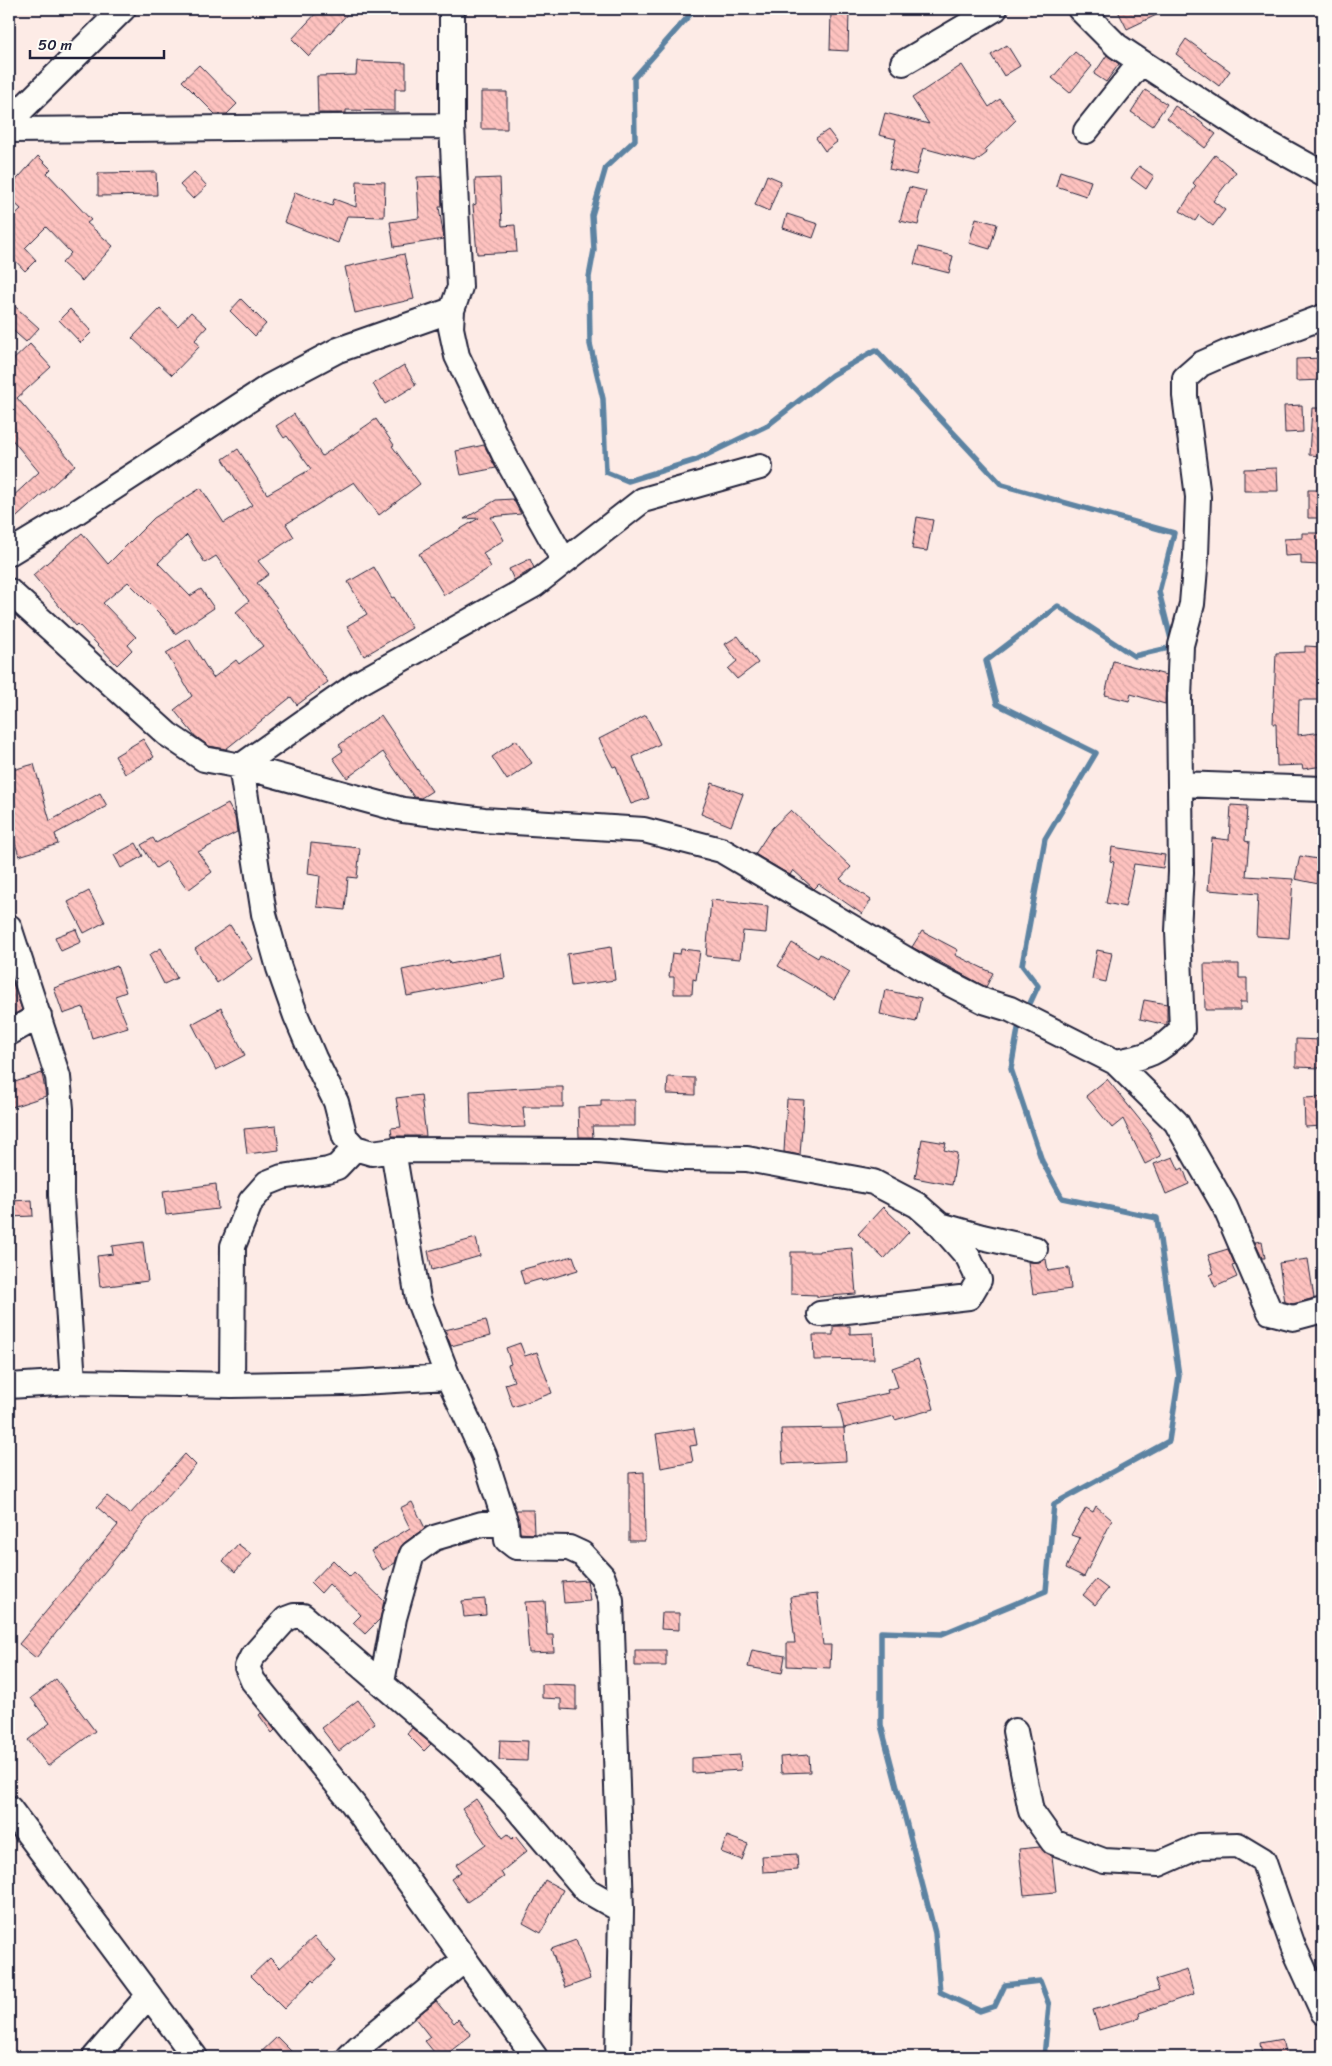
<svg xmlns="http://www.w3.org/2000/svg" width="1332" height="2066" viewBox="0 0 1332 2066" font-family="Sriracha,sans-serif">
	<defs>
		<pattern id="building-back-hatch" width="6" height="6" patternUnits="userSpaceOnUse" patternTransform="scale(1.25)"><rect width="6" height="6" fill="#fec2bf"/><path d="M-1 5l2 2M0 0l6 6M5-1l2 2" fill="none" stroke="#d9a6a5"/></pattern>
	</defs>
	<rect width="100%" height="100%" fill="#fdebe6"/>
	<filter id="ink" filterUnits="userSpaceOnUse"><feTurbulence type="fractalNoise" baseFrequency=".02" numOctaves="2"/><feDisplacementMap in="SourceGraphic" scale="10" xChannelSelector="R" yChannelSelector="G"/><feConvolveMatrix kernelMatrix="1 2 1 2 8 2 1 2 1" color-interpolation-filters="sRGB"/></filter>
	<g filter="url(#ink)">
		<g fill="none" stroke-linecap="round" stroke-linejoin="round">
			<path stroke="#5d83a2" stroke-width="5.5" d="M711,9L694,10L634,78L635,140L606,167L592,215L594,250L589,277L590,344L603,399L606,472L628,481L696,460L768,425L832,375L876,350L1002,485L1174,533L1159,592L1173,647L1134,656L1058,606L986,661L997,704L1096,753L1045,839L1022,965L1038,986L1027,1010
				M1022,1021L1018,1029L1011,1069L1042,1161L1062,1198L1157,1218L1179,1376L1169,1441L1054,1504L1046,1591L942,1634L881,1632V1725L935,1933L940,1992L980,2011L995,2006L1005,1985L1040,1981L1049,2005L1044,2057"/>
		</g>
		<path fill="url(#building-back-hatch)" stroke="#22223b" d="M320,9H352L309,56L292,39Z
			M1117,9H1169L1127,29Z
			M831,12H849L848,51L830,50Z
			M1186,39L1230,71L1219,86L1176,54Z
			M1007,45L1020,66L1004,76L991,55Z
			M1075,52L1092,66L1070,93L1052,78Z
			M1107,55L1119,64L1106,82L1094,74Z
			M357,61L406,63V89H395V111L346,110V113H318L317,76L356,75Z
			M199,65L237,104L227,114H215L182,81Z
			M962,65L989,107L1000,99L1016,120L985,150L987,153L975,162L923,148L916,175L889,169L896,139L879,135L885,113L929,124L912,98Z
			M1145,90L1167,104L1152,126L1131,112Z
			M481,92H507V129H481Z
			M1175,106L1193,118L1194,117L1216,134L1205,148L1167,118Z
			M828,130L837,142L825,151L816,138Z
			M1215,155L1236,172L1213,201L1225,210L1213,226L1199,215L1195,221L1180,211L1196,186L1193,183Z
			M38,156L51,169L47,173L91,220L87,223L113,246L82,281L62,263L71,253L46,227L25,248L36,260L25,271L9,254V220L21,209L9,198V188Z
			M1139,166L1154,176L1146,189L1131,178Z
			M1060,171L1091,181L1086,196L1056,186Z
			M156,172L157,195L98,196V173Z
			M194,172L207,186L193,199L180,185Z
			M767,175L781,181L769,211L755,205Z
			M441,176L442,207H439L444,239L394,247L390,222L419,218L417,177Z
			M500,178L502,226L515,225L517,252L477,254L473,205L476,204L475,179Z
			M357,181L385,182L384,217L347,216L338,243L284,222L295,192L332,206L334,199L356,207Z
			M909,187L926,191L918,225L900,221Z
			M787,214L818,224L813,238L783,228Z
			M976,218L997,224L990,249L969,243Z
			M919,247L953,256L949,273L914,264Z
			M404,254L414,299L355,313L345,267Z
			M241,299L266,324L255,336L230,311Z
			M9,301L39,328L26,342L9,327Z
			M70,309L92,332L81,343L59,320Z
			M160,309L178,326L191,312L207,327L195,340L200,346L172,375L132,338Z
			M30,344L51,367L17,398L75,465L9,524V500L39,472L9,436V364Z
			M1323,358V380L1296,381V359Z
			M404,365L416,385L385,404L373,384Z
			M1302,405L1303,432L1285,433L1284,406Z
			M1312,408H1323V456L1309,455Z
			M294,414L322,456L376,419L394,445L392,446L420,484L379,515L354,482L286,524L294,537L258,561L269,574L257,583L277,608L276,609L328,682L297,705L291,697L226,749L209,746L195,736L174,710L192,696L166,653L189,639L213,678L236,660L239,664L263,646L236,612L249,601L216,556L205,563L187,535L158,563L190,596L201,589L214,608L175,634L166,620L128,582L103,603L136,637L128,645L132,650L117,665L78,624L76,626L33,575L82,533L108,564L154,518L201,488L224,523L252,505L223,459L238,449L267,494L311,469L287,436L284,438L276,426Z
			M484,445L496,468L461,475L456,451Z
			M1277,468L1278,491H1244V469Z
			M1308,490H1323V518H1308Z
			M513,499L521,514L491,517L504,540L483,553L491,567L444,595L419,554L479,518L464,519L496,500Z
			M917,517L933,520L927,551L912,549Z
			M1302,533H1321L1320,565L1301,564V555L1285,556L1284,539L1302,538Z
			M530,559L534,568L514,580L509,569Z
			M374,567L392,598L394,597L412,628L364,656L347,626L367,614L348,582Z
			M738,636L758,663L737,679L728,669L737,661L725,644Z
			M1305,646L1323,647V700H1299L1298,735L1323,732V766L1303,769L1302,765L1277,766L1276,724H1273L1276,653L1305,652Z
			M1113,661L1166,675L1165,704L1131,694L1129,701L1105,695Z
			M381,715L432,791L421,798L414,797L383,752L347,778L333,758L343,751L339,745Z
			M646,715L660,744L633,757L649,798L631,804L616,766L613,767L599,739Z
			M143,739L154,757L125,774L115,756Z
			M516,740L532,763L507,780L492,757Z
			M34,764L50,821L100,793L107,806L55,834L58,844L19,856L9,823V771Z
			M712,783L743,794L731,826L701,814Z
			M228,804L235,817L237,832L198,852L212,872L188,890L167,861L156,868L141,845L153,838L156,843Z
			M1231,805L1247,806L1245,841L1249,842L1246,876L1293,879L1289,938L1256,936L1258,894L1208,890L1212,838L1229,840Z
			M791,810L851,867L840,879L871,900L862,914L819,884L814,889L793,870L790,875L755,854L772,828Z
			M136,843L143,856L121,868L114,855Z
			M311,843L360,848L357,878L348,877L345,910L317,907L320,876L308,874Z
			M1112,847L1165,855L1163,868L1134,864L1125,907L1106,903L1114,862L1110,861Z
			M1300,856L1323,860V885L1295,879Z
			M89,891L105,922L84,933L68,902Z
			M711,900L768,906L766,933L743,931L740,959L706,956Z
			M230,925L252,959L217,983L195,949Z
			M76,929L81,942L61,951L55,937Z
			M922,931L958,950L955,955L993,973L986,987L912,947Z
			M792,943L818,958L820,954L850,972L834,999L778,966Z
			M611,947L615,980L571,986L567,954Z
			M161,948L177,978L164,984L149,955Z
			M681,949L700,951L696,980L693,979L692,994H674V977H669L672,953L680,954Z
			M1097,950L1112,953L1106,982L1092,979Z
			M501,954L505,978L407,996L402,970L449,960L450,964Z
			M1204,964H1239V978H1247V1002H1240V1010H1205Z
			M117,966L126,992L115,996L128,1027L92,1038L83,1007L63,1014L54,988Z
			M9,971L22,1010L9,1017Z
			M885,990L921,998L916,1022L880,1014Z
			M1144,1000L1167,1004V1025L1140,1019Z
			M221,1008L245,1055L216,1070L192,1024Z
			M1296,1039L1321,1040L1320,1068L1296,1067Z
			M42,1073L46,1096L9,1108V1088L13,1087L12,1083Z
			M668,1077L695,1078V1095L667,1094Z
			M1107,1079L1148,1130L1161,1156L1145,1164L1123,1119L1112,1128L1086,1096Z
			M541,1087H563V1107H523L525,1127L503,1128L471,1124L470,1091Z
			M421,1095L426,1136H392L391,1128L401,1127L396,1098Z
			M1323,1097V1126L1305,1127L1304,1098Z
			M787,1099L804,1100L800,1155L784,1152Z
			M601,1100H635V1126H592L593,1137H579L578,1107L601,1106Z
			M276,1126L279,1150L247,1154L244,1129Z
			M922,1139L946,1143L944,1150L957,1153L952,1185L915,1178Z
			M1173,1157L1179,1170L1183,1168L1189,1184L1166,1194L1154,1164Z
			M216,1184L218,1209L166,1215L163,1191Z
			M32,1200L33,1216L9,1217V1201Z
			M883,1207L909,1232L884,1259L858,1234Z
			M476,1238L480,1256L432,1270L428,1251Z
			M1262,1241L1265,1258H1262L1255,1242Z
			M143,1242L148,1281L100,1287L97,1256L113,1254L112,1246Z
			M852,1248L856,1294L817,1297V1295L791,1294V1252H819V1251Z
			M1228,1249L1235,1265L1232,1266L1237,1277L1215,1287L1210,1275L1214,1273L1208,1255Z
			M573,1256L578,1270L542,1281L541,1279L524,1284L520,1270Z
			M1046,1259L1048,1271L1069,1268L1071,1289L1033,1294L1028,1262H1039Z
			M1308,1259L1314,1298L1293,1304L1285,1302L1279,1263Z
			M486,1320L490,1336L451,1346L445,1330Z
			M833,1326H850V1334L873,1333L874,1359L814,1360L813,1335H833Z
			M520,1343L525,1356L537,1352L552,1393L513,1407L505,1384L514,1381L508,1365L511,1364L506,1348Z
			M918,1359L925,1380H926L934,1409L895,1420L894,1416L844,1428L838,1404L888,1393L887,1390L898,1387L892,1368Z
			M694,1428L697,1445L690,1446L693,1462L661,1468L656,1434Z
			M844,1428L846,1461L783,1464L781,1429Z
			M185,1454L196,1465L146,1520L36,1658L19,1644L118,1525L97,1507L107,1496L130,1514Z
			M644,1472L645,1541H629V1473Z
			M412,1502L425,1528L404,1543L399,1550L395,1563L383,1570L371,1551L410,1528L400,1508Z
			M1096,1506L1112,1520L1084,1577L1066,1568L1080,1538L1071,1535L1086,1508L1093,1512Z
			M516,1510H533L534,1534L520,1533Z
			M238,1544L251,1554L235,1572L223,1561Z
			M333,1560L350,1577L354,1572L384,1601L380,1619L365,1634L353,1623L361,1615L329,1584L321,1593L311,1583Z
			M587,1580L590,1601L564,1603L562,1582Z
			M1096,1580L1108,1589L1095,1605L1083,1595Z
			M817,1594L823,1645H831L830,1668L787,1666V1643H795L790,1597Z
			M485,1599L486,1615L464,1617L462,1601Z
			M545,1601L547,1635H553L554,1652L529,1653L525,1602Z
			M662,1613H679V1630L661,1629Z
			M635,1650H666V1666H635Z
			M752,1650L785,1656L782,1673L748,1667Z
			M56,1679L95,1731L48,1766L28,1740L50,1723L31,1698Z
			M542,1684L576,1685V1710L561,1709V1699L542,1698Z
			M358,1700L375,1723L339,1751L321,1728Z
			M261,1713L275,1730L272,1733L259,1715Z
			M412,1728L431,1744L424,1751L407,1734Z
			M500,1740L528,1741L527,1761L499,1760Z
			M740,1755L741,1770L692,1773V1758Z
			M809,1755L810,1772L781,1773L780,1757Z
			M476,1799L503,1838L508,1834L512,1839L515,1836L527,1851L501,1872L504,1877L467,1902L451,1879L461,1872L456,1865L486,1844L462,1809Z
			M727,1836L748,1844L742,1860L721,1852Z
			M1040,1847L1052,1856L1056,1892L1024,1895L1019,1849Z
			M797,1854L798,1870L763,1872L762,1856Z
			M545,1880L563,1890L541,1933L523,1923Z
			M314,1937L336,1961L314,1982L312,1980L284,2009L251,1976L270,1958L280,1968Z
			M576,1940L590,1979L565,1988L551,1949Z
			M1187,1970L1194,1994L1139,2013L1140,2018L1099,2030L1093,2010L1159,1990L1155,1980Z
			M436,2001L454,2023L458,2019L471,2035L443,2057H438L425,2041L430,2037L415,2018Z
			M277,2037L297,2057H256Z
			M1282,2039L1286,2057H1262L1260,2043Z"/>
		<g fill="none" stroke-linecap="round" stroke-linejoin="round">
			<defs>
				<path id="minor" d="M452,9V126L460,287L452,310L451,328L457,356L506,458L564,561
					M1080,9L1117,46L1141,62L1253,135L1323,174
					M903,63L995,9
					M9,122L123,9
					M9,130L452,126
					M1086,131L1141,62
					M760,467L643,500L534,585L359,683L241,766L264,914L279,968L296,1016L314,1058L336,1102L345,1137L355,1148L372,1153L393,1150L598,1151L682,1158L747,1159L873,1182L917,1205L940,1225L968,1257L979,1280L969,1297L820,1314
					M9,553L75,513L270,386L338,350L452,310
					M9,591L167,734L204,759L241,766L403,810L484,820L644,830L721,850L931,974L984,1001L1010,1009L1115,1062L1176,1122L1225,1207L1270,1312L1293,1318L1323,1310
					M1180,784L1323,789
					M9,927L58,1077L61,1109V1195L73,1382
					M9,1033L39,1016
					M1115,1062C1147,1057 1159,1053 1182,1029L1178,931L1181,872L1179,699L1181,645L1192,604L1196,556L1198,497L1185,396V378L1201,364L1226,353L1323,317
					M393,1150L418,1299L448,1377L484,1455L506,1524L507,1540L516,1547L569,1548L582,1554L602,1576L611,1600L621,1910L618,2057
					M940,1225L982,1237L1035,1249
					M232,1385L233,1246L251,1201L267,1183L282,1177L328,1170L337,1167L355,1148
					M9,1386L73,1382L232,1385L343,1383L448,1377
					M382,1682L394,1618L412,1554L434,1538L482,1524H506
					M1015,1731L1031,1811L1053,1842L1104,1861L1159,1864L1200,1846L1238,1845L1263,1860L1293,1946L1323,2012
					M9,1808L195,2057
					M95,2057L148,1996
					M349,2057L359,2047L464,1960
					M535,2057L353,1804L253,1681L247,1667L252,1657L286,1619L294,1616H303L461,1752L509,1799L586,1890L621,1910"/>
			</defs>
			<use href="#minor" stroke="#22223b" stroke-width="28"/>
			<use href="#minor" stroke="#fdfcf7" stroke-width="24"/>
		</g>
	</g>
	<rect width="1332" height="2066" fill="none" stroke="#fdfcf7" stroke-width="30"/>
	<rect x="15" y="15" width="1302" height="2036" fill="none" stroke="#22223b" stroke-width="2" filter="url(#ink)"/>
	<path d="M30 50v8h134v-8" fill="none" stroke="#22223b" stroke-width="2.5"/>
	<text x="38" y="50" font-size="15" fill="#22223b" stroke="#fdfcf7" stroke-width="4" paint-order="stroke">50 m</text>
</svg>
